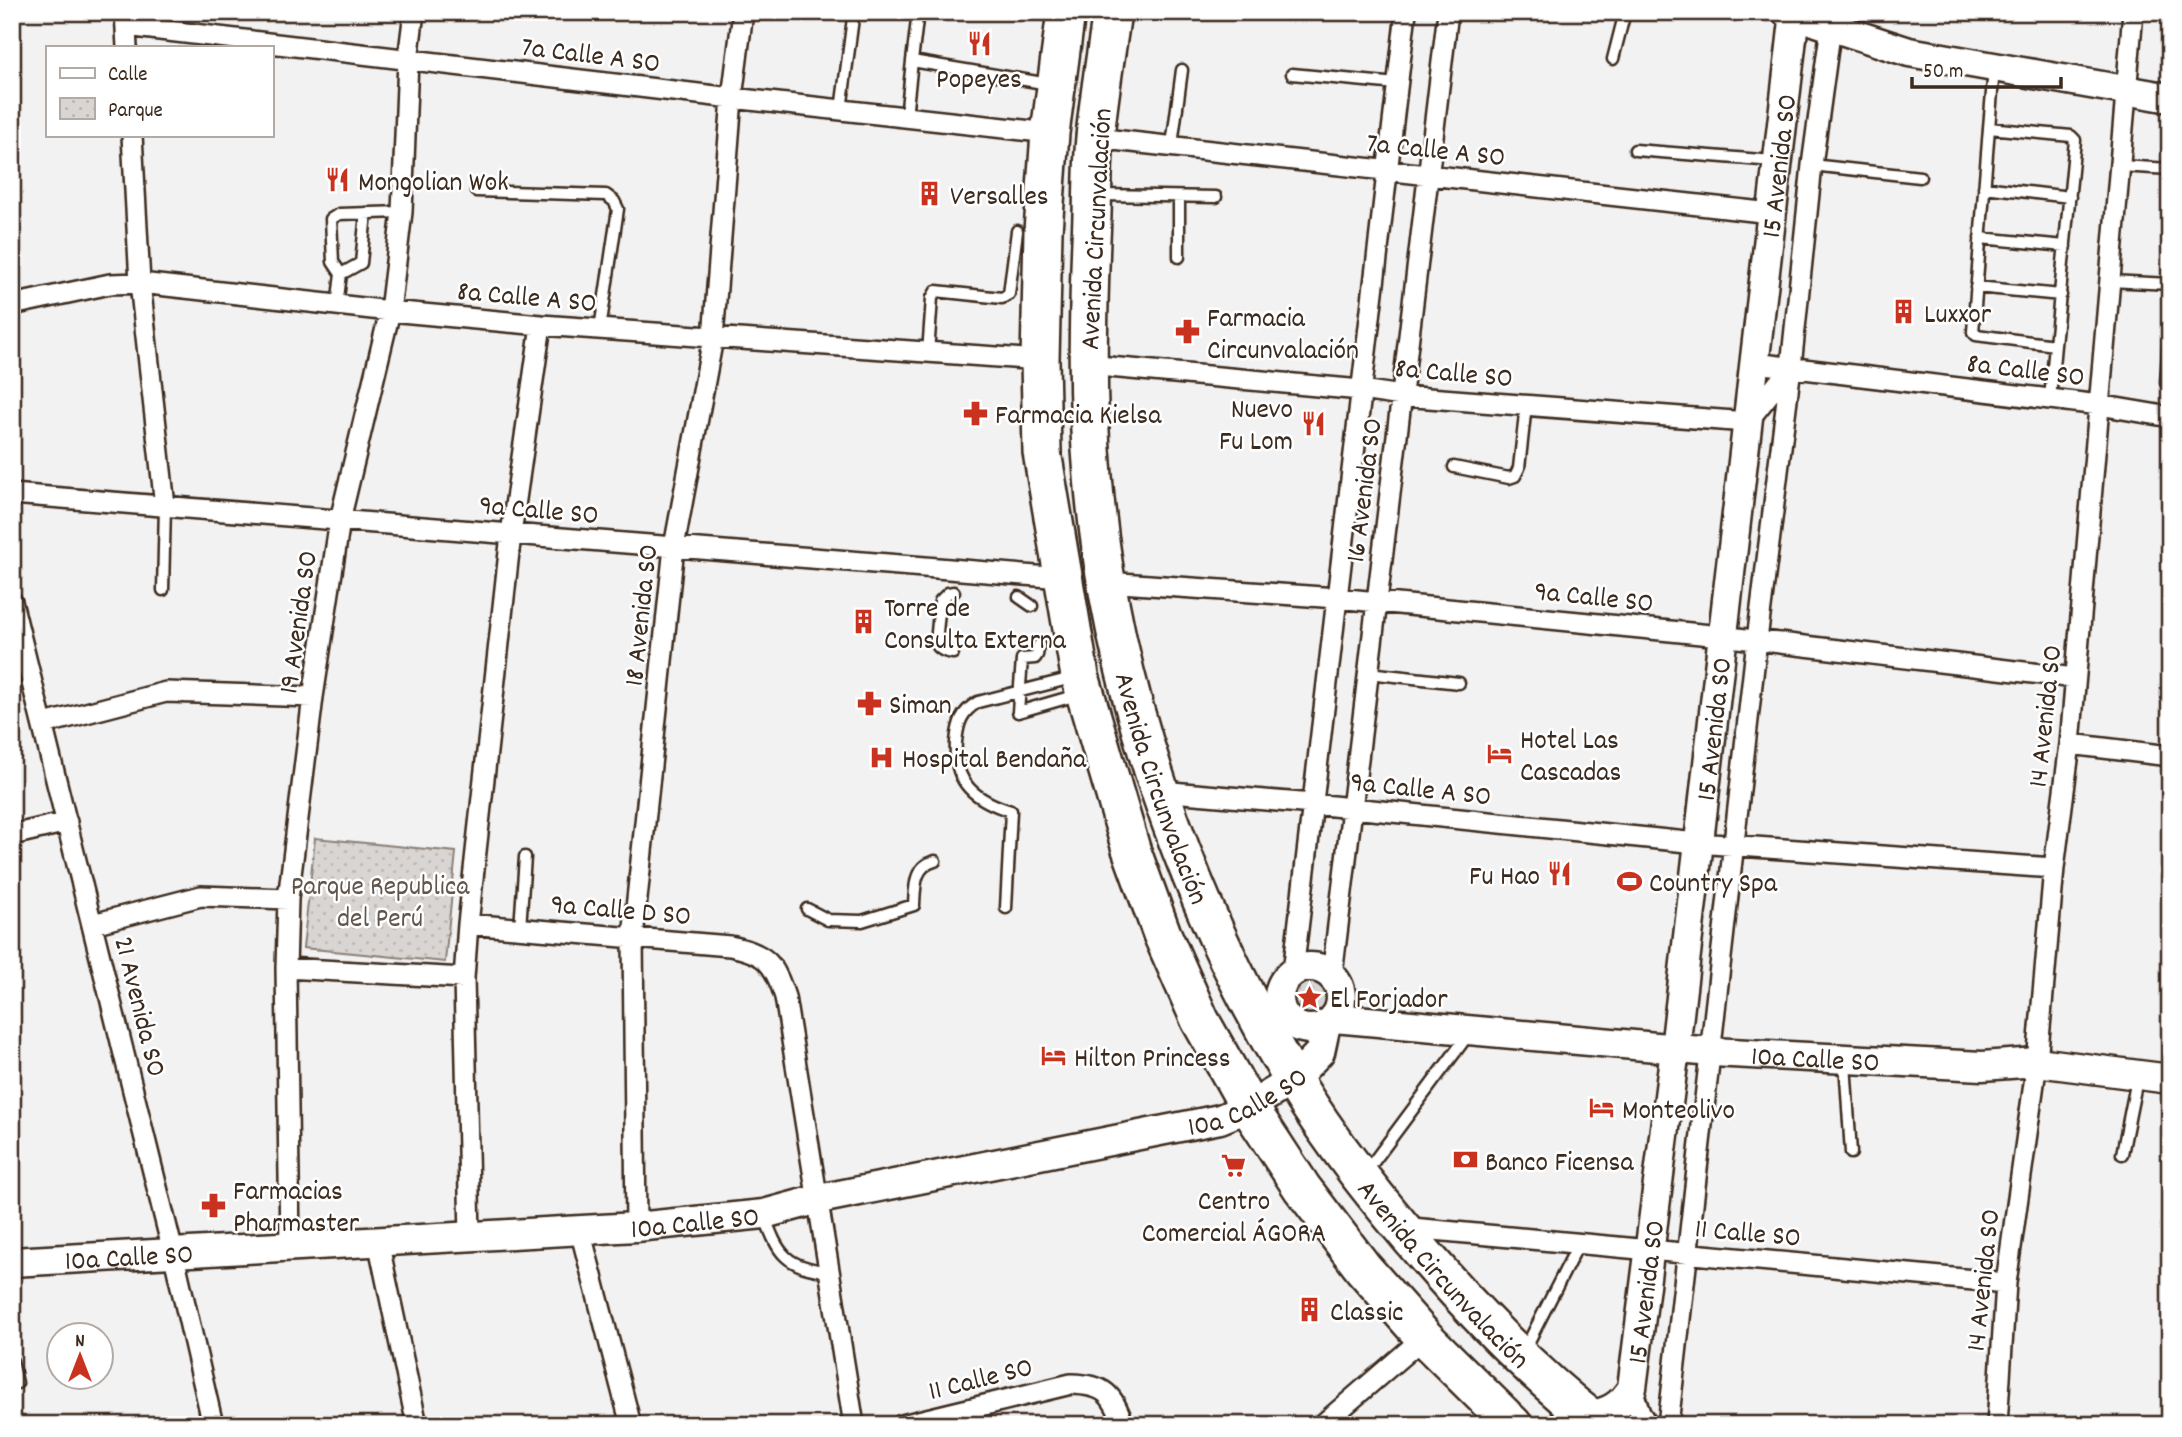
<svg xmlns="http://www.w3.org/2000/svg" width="2182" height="1437" viewBox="0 0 2182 1437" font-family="Dekko,sans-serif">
	<defs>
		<pattern id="park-dots" width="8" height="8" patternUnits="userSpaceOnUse" patternTransform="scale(1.75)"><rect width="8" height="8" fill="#d8d5d2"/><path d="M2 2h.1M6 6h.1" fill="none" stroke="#bab7b4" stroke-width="1.8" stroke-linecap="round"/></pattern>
	</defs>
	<rect width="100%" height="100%" fill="#f3f2f2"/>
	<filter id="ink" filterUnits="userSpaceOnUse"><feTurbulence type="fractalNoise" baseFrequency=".0143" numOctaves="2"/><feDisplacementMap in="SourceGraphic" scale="14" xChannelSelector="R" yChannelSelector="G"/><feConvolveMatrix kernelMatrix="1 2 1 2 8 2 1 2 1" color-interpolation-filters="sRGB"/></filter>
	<g filter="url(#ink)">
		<path fill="url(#park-dots)" stroke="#8a8078" stroke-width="2" d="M315,838L456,852L445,962L303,948Z
			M1287 998a23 23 0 1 1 46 0a23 23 0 1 1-46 0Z"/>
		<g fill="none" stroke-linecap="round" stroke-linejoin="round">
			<defs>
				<path id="lane" d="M918,12L912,61L1049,84
					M1613,59L1625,12
					M1292,74L1397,84
					M841,110L853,18
					M906,117L912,61
					M1989,128L1994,68
					M1172,145L1182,70
					M1635,150L1774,161
					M1812,165L1920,177
					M2120,166L2170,169
					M1984,187L2070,197
					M476,191L606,195L614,201L618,209L600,329
					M1101,195L1216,197
					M1980,238L2065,246
					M1179,257V197
					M341,274L361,263L366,213
					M2110,281L2170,284
					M1976,287L2061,295
					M337,306L341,274L333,262L331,219L339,214L402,212
					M928,353L932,298L936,291L1002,298L1009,294L1017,231
					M2166,383L2170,318
					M2050,399L2055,345L1976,335L1973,332L1989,128L2071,136L2075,140L2055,345
					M1454,467L1509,478L1515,476L1519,468L1526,405
					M163,590L165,506
					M1019,597L1032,606
					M1039,645L1037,655L1035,658L1022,659L1018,712L1077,695
					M953,653C945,652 939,650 936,643L940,601L948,593L954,592
					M1368,673L1459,683
					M1006,908L1011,811C975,800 953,783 956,742C958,723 961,712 978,702L1072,678
					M807,909L828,920L862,921L914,905C915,886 914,866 935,861
					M520,928L525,857
					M1845,1063L1851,1153
					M2122,1154L2137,1079
					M1366,1172L1468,1035
					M764,1215C779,1256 785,1266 830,1272
					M1525,1349L1579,1243
					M12,1361L17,1383"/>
				<path id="street" d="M125,12L127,47
					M126,26L732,98L1050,133
					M132,135L140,283L165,506
					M1095,138L1771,213
					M12,305L110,284L140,283L390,311L541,325L1040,360
					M1755,363L2099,405L2170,417
					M1087,365L1361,390L1402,396L1747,422L1791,367
					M12,494L1062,578
					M1106,582L1337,598L1721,636L2075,678
					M12,602L173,1252L213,1425
					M44,724L166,692L313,697
					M2070,744L2170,756
					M1160,791L1313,804L1697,843L2054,868
					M12,835L67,822
					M93,924L201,896L288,899
					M468,924L730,946C766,953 774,963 785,997L854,1425
					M286,968L464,978
					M1293,972L1406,12
					M1332,975L1448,12
					M636,1227L633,937L674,547L713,338L732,98L743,12
					M1401,1227L2006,1283
					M580,1230L631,1425
					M470,1236L464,978L468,924L511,534L541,325
					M378,1241L417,1425
					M290,1245L286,968L288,899L313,697L340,520L390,311L402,212L408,60L414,12
					M1632,1388L1640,1413L1648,1425
					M902,1425L1071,1384C1106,1385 1112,1394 1124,1425
					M1322,1425L1424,1337
					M1668,1425L1757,640L1791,367L1812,165L1833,12
					M1997,1425L2006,1283L2037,1062L2054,868L2070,744L2133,12"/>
				<g id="secondary">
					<path d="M1786,12L1909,52L2170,98"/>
					<circle cx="1310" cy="998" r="31"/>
					<path id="s1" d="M1334,1018L1712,1052L1982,1066L2037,1062L2170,1079"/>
					<path id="s2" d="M12,1262L636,1227L764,1214L819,1199L1220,1119L1249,1107L1293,1080L1320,1052L1326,1024"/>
					<path id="s3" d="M1587,1416C1609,1412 1620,1407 1632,1388L1675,1049L1795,12"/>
				</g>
				<g id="highway">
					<path d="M1066,12L1050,133L1043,231L1040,360L1042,452L1080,676L1131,849L1162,934L1200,1020L1249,1107L1302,1188L1363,1268L1424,1337L1513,1425"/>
					<path id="s4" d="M1112,12C1106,54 1099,96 1095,137C1092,171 1093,206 1091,240C1088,319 1086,397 1093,476C1109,681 1186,902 1292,1078C1331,1143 1380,1203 1429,1260C1481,1320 1537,1377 1599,1425"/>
				</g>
			</defs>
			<use href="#lane" stroke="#3b2a1e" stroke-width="15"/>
			<use href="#street" stroke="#3b2a1e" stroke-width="24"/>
			<use href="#secondary" stroke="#3b2a1e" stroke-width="33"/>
			<use href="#highway" stroke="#3b2a1e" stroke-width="42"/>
			<use href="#lane" stroke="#fff" stroke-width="10"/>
			<use href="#street" stroke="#fff" stroke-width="19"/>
			<use href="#secondary" stroke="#fff" stroke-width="28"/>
			<use href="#highway" stroke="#fff" stroke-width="37"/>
		</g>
	</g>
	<defs>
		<symbol id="restaurant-bare" viewBox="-9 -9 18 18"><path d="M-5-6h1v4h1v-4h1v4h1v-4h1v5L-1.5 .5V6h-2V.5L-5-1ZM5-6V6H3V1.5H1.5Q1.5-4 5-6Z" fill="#c8321e" stroke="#fff" stroke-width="2.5" paint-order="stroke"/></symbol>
		<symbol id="building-bare" viewBox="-9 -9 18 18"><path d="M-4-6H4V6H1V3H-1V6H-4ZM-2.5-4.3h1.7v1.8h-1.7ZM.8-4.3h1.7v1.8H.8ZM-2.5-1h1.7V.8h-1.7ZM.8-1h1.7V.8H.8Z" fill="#c8321e" stroke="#fff" stroke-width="2.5" paint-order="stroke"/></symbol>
		<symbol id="pharmacy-bare" viewBox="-9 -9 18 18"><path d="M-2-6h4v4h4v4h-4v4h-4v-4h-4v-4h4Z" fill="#c8321e" stroke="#fff" stroke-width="2.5" paint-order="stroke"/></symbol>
		<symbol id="hotel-bare" viewBox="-9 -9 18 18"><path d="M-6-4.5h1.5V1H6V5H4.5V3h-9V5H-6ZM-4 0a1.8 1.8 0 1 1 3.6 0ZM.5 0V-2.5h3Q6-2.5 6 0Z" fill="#c8321e" stroke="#fff" stroke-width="2.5" paint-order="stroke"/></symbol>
		<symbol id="hospital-bare" viewBox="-9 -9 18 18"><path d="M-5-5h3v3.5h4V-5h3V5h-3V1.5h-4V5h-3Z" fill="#c8321e" stroke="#fff" stroke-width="2.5" paint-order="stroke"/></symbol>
		<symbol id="stadium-bare" viewBox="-9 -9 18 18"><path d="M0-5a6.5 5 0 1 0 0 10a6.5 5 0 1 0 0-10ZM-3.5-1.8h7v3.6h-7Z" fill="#c8321e" stroke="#fff" stroke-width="2.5" paint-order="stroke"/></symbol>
		<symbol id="sight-bare" viewBox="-9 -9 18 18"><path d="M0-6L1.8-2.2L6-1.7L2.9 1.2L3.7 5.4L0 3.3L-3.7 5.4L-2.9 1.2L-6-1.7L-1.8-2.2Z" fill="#c8321e" stroke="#fff" stroke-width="2.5" paint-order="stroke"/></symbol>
		<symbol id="bank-bare" viewBox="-9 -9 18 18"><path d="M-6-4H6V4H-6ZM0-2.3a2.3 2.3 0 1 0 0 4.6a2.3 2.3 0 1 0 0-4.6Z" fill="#c8321e" stroke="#fff" stroke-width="2.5" paint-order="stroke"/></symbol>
		<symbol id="supermarket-bare" viewBox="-9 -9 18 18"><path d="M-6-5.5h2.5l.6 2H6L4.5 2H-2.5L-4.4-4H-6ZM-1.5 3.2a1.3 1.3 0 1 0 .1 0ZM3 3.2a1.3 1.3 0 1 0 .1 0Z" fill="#c8321e" stroke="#fff" stroke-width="2.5" paint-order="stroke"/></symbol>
	</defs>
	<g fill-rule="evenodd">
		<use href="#restaurant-bare" x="962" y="26" width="35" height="35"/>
		<use href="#restaurant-bare" x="320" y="162" width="35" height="35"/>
		<use href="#building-bare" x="912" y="176" width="35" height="35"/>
		<use href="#building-bare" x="1886" y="294" width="35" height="35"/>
		<use href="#pharmacy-bare" x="1170" y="314" width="35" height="35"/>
		<use href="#pharmacy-bare" x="958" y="396" width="35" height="35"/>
		<use href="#restaurant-bare" x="1296" y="406" width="35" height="35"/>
		<use href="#building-bare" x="846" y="604" width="35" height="35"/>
		<use href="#pharmacy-bare" x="852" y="686" width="35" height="35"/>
		<use href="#hotel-bare" x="1482" y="736" width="35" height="35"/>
		<use href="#hospital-bare" x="864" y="740" width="35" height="35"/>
		<use href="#restaurant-bare" x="1542" y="856" width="35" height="35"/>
		<use href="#stadium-bare" x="1612" y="864" width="35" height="35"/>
		<use href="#sight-bare" x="1292" y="980" width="35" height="35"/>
		<use href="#hotel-bare" x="1036" y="1038" width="35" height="35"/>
		<use href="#hotel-bare" x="1584" y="1090" width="35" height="35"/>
		<use href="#bank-bare" x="1448" y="1142" width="35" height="35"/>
		<use href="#supermarket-bare" x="1216" y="1148" width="35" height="35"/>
		<use href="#pharmacy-bare" x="196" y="1188" width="35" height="35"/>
		<use href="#building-bare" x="1292" y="1292" width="35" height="35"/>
	</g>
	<g text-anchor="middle" stroke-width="5" stroke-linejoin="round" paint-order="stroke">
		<g font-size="28" fill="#3b2a1e" stroke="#fff">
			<text transform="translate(591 53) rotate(7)" y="10">7a Calle A SO</text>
			<text transform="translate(1436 148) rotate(6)" y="10">7a Calle A SO</text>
			<text dy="10" stroke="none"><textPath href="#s3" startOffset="1286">15 Avenida SO</textPath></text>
			<text transform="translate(1094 229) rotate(-87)" y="10">Avenida Circunvalación</text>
			<text transform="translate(527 295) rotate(5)" y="10">8a Calle A SO</text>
			<text transform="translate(2026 368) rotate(7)" y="10">8a Calle SO</text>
			<text transform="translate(1454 371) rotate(5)" y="10">8a Calle SO</text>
			<text transform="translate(1362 490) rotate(-83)" y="10">16 Avenida SO</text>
			<text transform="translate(539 508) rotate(5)" y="10">9a Calle SO</text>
			<text transform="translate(1594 595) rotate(6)" y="10">9a Calle SO</text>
			<text transform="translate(639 615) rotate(-84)" y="10">18 Avenida SO</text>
			<text transform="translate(296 622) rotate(-82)" y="10">19 Avenida SO</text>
			<text transform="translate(2043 716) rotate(-84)" y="10">14 Avenida SO</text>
			<text dy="10" stroke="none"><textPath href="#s3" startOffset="719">15 Avenida SO</textPath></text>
			<text dy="10" stroke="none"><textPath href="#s4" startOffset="786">Avenida Circunvalación</textPath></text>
			<text transform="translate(1421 787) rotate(6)" y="10">9a Calle A SO</text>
			<text transform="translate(621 908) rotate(5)" y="10">9a Calle D SO</text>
			<text transform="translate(142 1006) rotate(76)" y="10">21 Avenida SO</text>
			<text dy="10" stroke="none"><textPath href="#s1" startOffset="483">10a Calle SO</textPath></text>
			<text dy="10" stroke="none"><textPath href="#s2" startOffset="1251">10a Calle SO</textPath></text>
			<text dy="10" stroke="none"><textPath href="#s2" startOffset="684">10a Calle SO</textPath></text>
			<text transform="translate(1748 1231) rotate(5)" y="10">11 Calle SO</text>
			<text dy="10" stroke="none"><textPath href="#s2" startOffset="117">10a Calle SO</textPath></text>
			<text dy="10" stroke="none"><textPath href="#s4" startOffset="1353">Avenida Circunvalación</textPath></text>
			<text transform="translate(1981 1280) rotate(-84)" y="10">14 Avenida SO</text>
			<text dy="10" stroke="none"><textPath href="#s3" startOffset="152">15 Avenida SO</textPath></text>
			<text transform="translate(980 1377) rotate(-14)" y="10">11 Calle SO</text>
		</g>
		<g font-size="28" fill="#3b2a1e" stroke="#fff" text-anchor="start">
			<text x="979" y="87" text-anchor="middle">Popeyes</text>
			<text x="358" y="190">Mongolian Wok</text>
			<text x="950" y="204">Versalles</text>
			<text x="1924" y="322">Luxxor</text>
			<text x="1207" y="326">Farmacia<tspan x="1207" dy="32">Circunvalación</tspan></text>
			<text x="1293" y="417" text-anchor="end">Nuevo<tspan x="1293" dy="32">Fu Lom</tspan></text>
			<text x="995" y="423">Farmacia Kielsa</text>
			<text x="884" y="616">Torre de<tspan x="884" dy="32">Consulta Externa</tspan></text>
			<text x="889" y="713">Siman</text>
			<text x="1520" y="748">Hotel Las<tspan x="1520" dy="32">Cascadas</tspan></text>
			<text x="902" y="767">Hospital Bendaña</text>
			<text x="1540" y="884" text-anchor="end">Fu Hao</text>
			<text x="1649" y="891">Country Spa</text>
			<text x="1330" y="1007">El Forjador</text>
			<text x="1074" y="1066">Hilton Princess</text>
			<text x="1622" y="1118">Monteolivo</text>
			<text x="1485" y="1170">Banco Ficensa</text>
			<text x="233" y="1199">Farmacias<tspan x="233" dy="32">Pharmaster</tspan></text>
			<text x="1234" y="1209" text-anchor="middle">Centro<tspan x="1234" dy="32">Comercial ÁGORA</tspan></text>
			<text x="1330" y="1320">Classic</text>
		</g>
		<g font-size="28" fill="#62554b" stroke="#fff">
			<text x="380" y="894">Parque Republica<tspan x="380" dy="32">del Perú</tspan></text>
		</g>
	</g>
	<rect width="2182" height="1437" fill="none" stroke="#fff" stroke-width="42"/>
	<rect x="21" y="21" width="2140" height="1395" fill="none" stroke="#3b2a1e" stroke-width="2.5" filter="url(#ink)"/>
	<rect x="46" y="46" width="228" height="91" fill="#ffffff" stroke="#b1aaa5" stroke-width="2"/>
	<rect x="60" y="68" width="35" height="10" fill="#ffffff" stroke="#b1aaa5" stroke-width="2"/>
	<text x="108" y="80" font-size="21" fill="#3b2a1e">Calle</text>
	<rect x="60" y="98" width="35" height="21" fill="url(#park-dots)" stroke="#b1aaa5" stroke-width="2"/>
	<text x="108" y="116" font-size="21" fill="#3b2a1e">Parque</text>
	<g transform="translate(80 1356)"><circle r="33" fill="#ffffff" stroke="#b1aaa5" stroke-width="2"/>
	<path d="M0-5L12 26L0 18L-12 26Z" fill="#c8321e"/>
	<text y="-10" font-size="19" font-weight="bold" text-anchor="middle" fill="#3b2a1e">N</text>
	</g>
	<path d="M1912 77v10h149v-10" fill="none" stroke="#3b2a1e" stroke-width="3.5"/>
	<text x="1923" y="77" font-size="21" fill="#3b2a1e" stroke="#ffffff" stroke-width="5" paint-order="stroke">50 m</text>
</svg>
